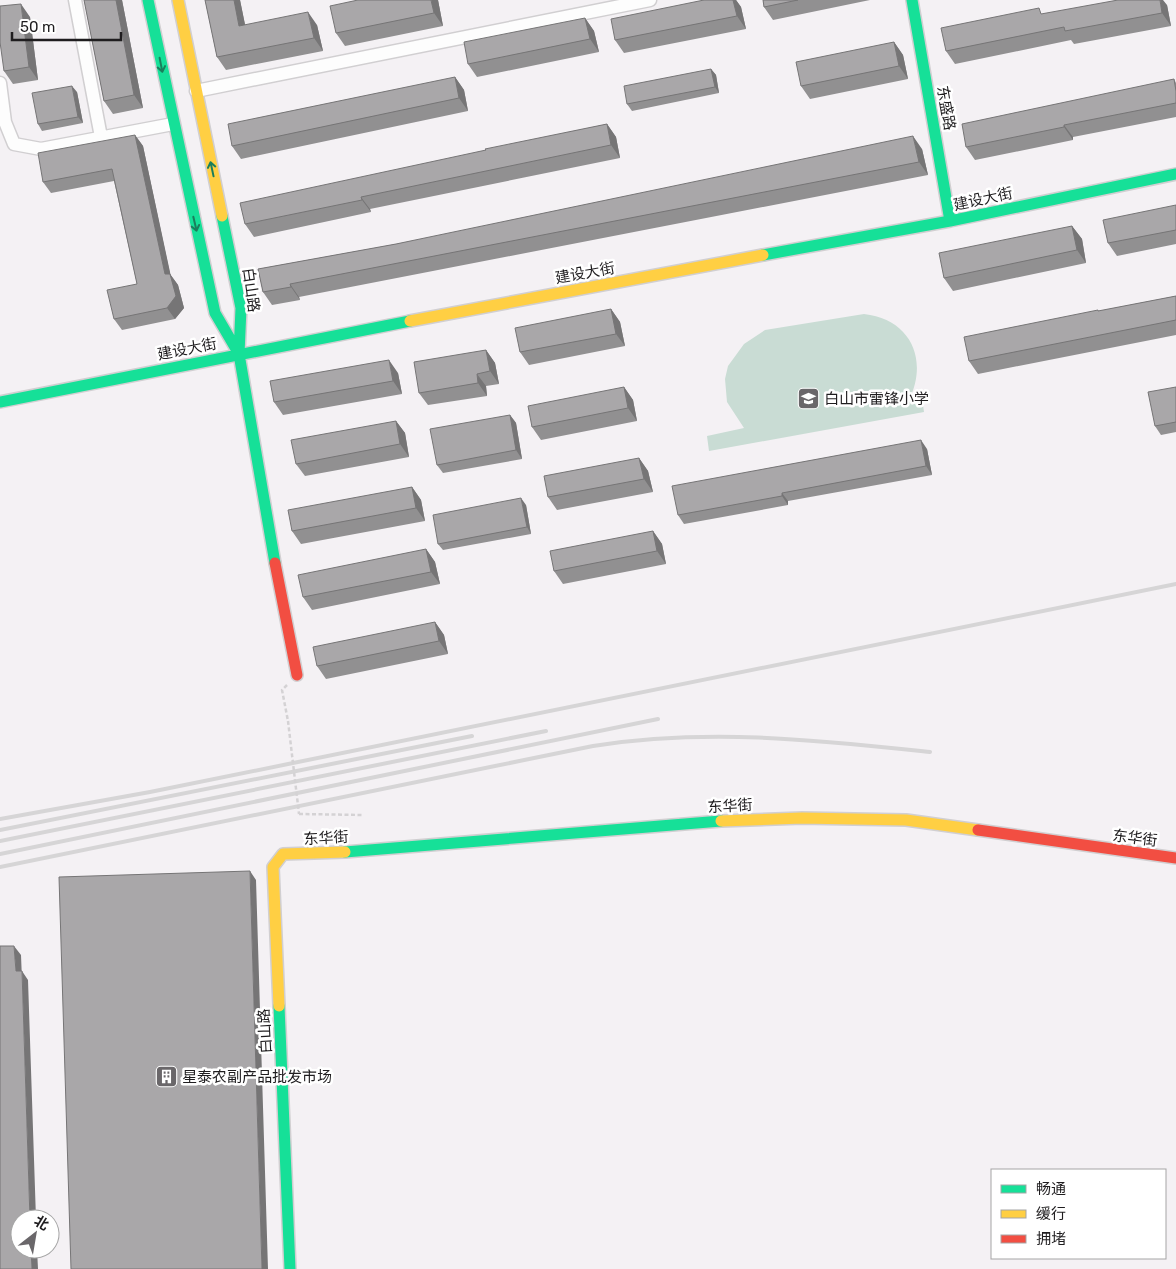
<svg xmlns="http://www.w3.org/2000/svg" width="1176" height="1269" viewBox="0 0 1176 1269" font-family="Rubik,'Noto Sans SC',sans-serif">
	<rect width="100%" height="100%" fill="#f4f1f4"/>
	<path fill="#c9dcd4" d="M864,314C910,319 929,359 909,400L922,398L924,412L709,451L707,436L744,428L727,402L725,379L728,366L744,344L765,330Z"/>
	<g fill="none" stroke-linecap="round" stroke-linejoin="round">
		<defs>
			<path id="street" d="M75,0L101,137
				M0,83L5,122L14,144L41,149L173,124
				M196,91L650,0"/>
			<path id="fast" d="M148,0L215,313L239,354
				M912,0L950,221
				M222,216L241,308L239,354L275,563
				M763,255L950,221L1176,174
				M0,402L410,321
				M345,852L721,821
				M279,1006L290,1269"/>
			<path id="slow" d="M178,0L222,216
				M410,321L763,255
				M721,821L802,818L906,820L978,830
				M279,1006L273,867L283,854L345,852"/>
			<path id="jam" d="M275,563L297,675
				M978,830L1176,858"/>
		</defs>
		<use href="#street" stroke="#d1cfd1" stroke-width="15"/>
		<use href="#fast" stroke="#d1cfd1" stroke-width="14"/>
		<use href="#slow" stroke="#d1cfd1" stroke-width="14"/>
		<use href="#jam" stroke="#d1cfd1" stroke-width="14"/>
		<path stroke="#d4d2d4" stroke-width="2.5" stroke-dasharray="4 2.5" stroke-linecap="butt" d="M287,685L282,690L288,721
			M299,814L363,815"/>
		<use href="#street" stroke="#fdfdfd" stroke-width="12"/>
		<use href="#fast" stroke="#16e098" stroke-width="11"/>
		<use href="#slow" stroke="#ffcf43" stroke-width="11"/>
		<use href="#jam" stroke="#f24e42" stroke-width="11"/>
		<path stroke="#d6d5d6" stroke-width="4" d="M0,819L150,792L1176,584
			M0,830L472,736
			M0,841L546,731
			M0,854L658,719
			M0,867L593,746C708,728 816,740 930,752"/>
		<path stroke="#d4d2d4" stroke-width="2.5" stroke-dasharray="4 2.5" stroke-linecap="butt" d="M288,721L299,814"/>
	</g>
	<path fill="#919091" d="M84,0H122L143,108L113,114L104,101Z
		M205,0H240L245,25H317L323,51L226,70L217,57Z
		M438,0L443,26L345,46L336,33Z
		M704,0H736L741,7L746,29L624,53L615,40Z
		M763,0H870L773,20L764,7Z
		M1167,5L1171,26L1074,44L1071,40L955,64L946,51L1043,14Z
		M30,17L38,80L13,84L4,71Z
		M585,18L594,31L599,52L477,77L468,64Z
		M894,42L903,55L908,79L810,99L801,86Z
		M711,69L716,75L719,93L632,111L627,104Z
		M455,77L464,90L468,111L241,159L232,146Z
		M1174,79L1176,83V117L1073,137V140L975,160L966,147Z
		M77,92L83,123L42,131L38,124Z
		M607,124L616,137L620,158L370,209L371,212L254,237L245,224L486,150Z
		M135,135L143,146L170,274L178,285L184,308L175,319L122,330L114,319L137,284L114,181L51,193L43,182Z
		M922,149L928,175L299,297L300,300L272,305L263,292L258,269Z
		M1176,205V244L1117,256L1108,243Z
		M1072,226L1082,239L1086,263L953,291L944,278Z
		M1176,296V335L978,374L969,361L1099,311Z
		M611,309L620,322L625,346L529,365L520,352Z
		M486,350L495,363L499,384L486,386L487,396L428,405L419,393Z
		M398,373L402,394L283,415L274,402Z
		M624,387L633,400L637,421L541,440L532,427Z
		M1176,387V432L1161,435L1155,426Z
		M510,415L516,423L522,459L443,473L437,465Z
		M396,421L405,433L409,457L305,476L296,464Z
		M927,449L932,475L788,501V505L684,524L678,515Z
		M639,458L648,471L653,492L557,510L548,497Z
		M412,487L421,500L425,521L301,544L292,531Z
		M526,505L531,534L443,550L438,544Z
		M653,531L662,544L666,564L563,584L554,571Z
		M426,549L435,562L440,584L312,610L303,597Z
		M435,622L444,635L448,654L326,679L317,666Z"/>
	<path fill="#767576" d="M116,0H122L143,108L134,95Z
		M234,0H240L248,39L239,26Z
		M431,0H438L443,26L434,13Z
		M733,0H736L741,7L746,29L737,16Z
		M1160,0H1163L1167,5L1171,26L1162,13Z
		M21,4L30,17L38,80L29,67Z
		M308,12L317,25L323,51L314,38Z
		M585,18L594,31L599,52L590,39Z
		M894,42L903,55L908,79L899,66Z
		M711,69L716,75L719,93L715,87Z
		M455,77L464,90L468,111L459,98Z
		M72,86L77,92L83,123L78,117Z
		M607,124L616,137L620,158L611,145Z
		M1064,125L1073,137V140L1064,127Z
		M135,135L143,146L173,286L165,274Z
		M913,136L922,149L928,175L919,162Z
		M361,197L370,209L371,212L362,200Z
		M1072,226L1082,239L1086,263L1077,250Z
		M170,274L178,285L184,308L175,319L167,308Z
		M290,284L299,297L300,300L291,287Z
		M611,309L620,322L625,346L616,334Z
		M486,350L495,363L499,384L490,371Z
		M389,360L398,373L402,394L393,381Z
		M477,374L486,386L487,396L478,383Z
		M624,387L633,400L637,421L628,408Z
		M510,415L516,423L522,459L516,450Z
		M396,421L405,433L409,457L400,444Z
		M921,440L927,449L932,475L926,466Z
		M639,458L648,471L653,492L644,479Z
		M412,487L421,500L425,521L416,508Z
		M782,493L788,501V505L782,496Z
		M521,498L526,505L531,534L527,527Z
		M653,531L662,544L666,564L657,551Z
		M426,549L435,562L440,584L431,572Z
		M435,622L444,635L448,654L439,641Z
		M250,871L256,880L268,1269H262Z
		M14,946L21,955L22,980L16,971Z
		M22,971L28,980L36,1219H30Z
		M31,1249H37L38,1269H32Z"/>
	<path fill="#a9a7a9" stroke="#767576" d="M84,0H116L134,95L104,101Z
		M205,0H234L239,26L308,12L314,38L217,57Z
		M358,0H431L434,13L336,33L330,6Z
		M704,0H733L737,16L615,40L611,19Z
		M763,0H798L764,7Z
		M1118,0H1160L1162,13L1065,31L1064,27L946,51L941,28L1039,8L1041,14Z
		M21,4L29,67L4,71L0,42V6Z
		M585,18L590,39L468,64L464,42Z
		M894,42L899,66L801,86L796,62Z
		M711,69L715,87L627,104L624,86Z
		M455,77L459,98L232,146L228,124Z
		M1174,79L1176,91V103L1064,125V127L966,147L962,124Z
		M72,86L78,117L38,124L32,93Z
		M607,124L611,145L361,197L362,200L245,224L240,203L486,150L485,149Z
		M135,135L165,274H170L176,296L167,308L114,319L107,290L137,284L112,169L43,182L38,153Z
		M913,136L919,162L290,284L291,287L263,292L258,269L396,244Z
		M1176,205V230L1108,243L1103,220Z
		M1072,226L1077,250L944,278L939,253Z
		M1176,296V320L969,361L964,337L1098,310V311Z
		M611,309L616,334L520,352L515,328Z
		M486,350L490,371L477,374L478,383L419,393L414,362Z
		M389,360L393,381L274,402L270,381Z
		M624,387L628,408L532,427L528,406Z
		M1176,387V422L1155,426L1148,392Z
		M510,415L516,450L437,465L430,429Z
		M396,421L400,444L296,464L291,440Z
		M921,440L926,466L782,493V496L678,515L672,486Z
		M639,458L644,479L548,497L544,476Z
		M412,487L416,508L292,531L288,510Z
		M521,498L527,527L438,544L433,515Z
		M653,531L657,551L554,571L550,551Z
		M426,549L431,572L303,597L298,575Z
		M435,622L439,641L317,666L313,647Z
		M250,871L262,1269H71L59,877Z
		M0,946H14L16,971H22L30,1219H20V1249H31L32,1269H0Z"/>
	<defs><path id="oneway-shaft" d="M-6 0H5M1.5-3L5.5 0L1.5 3" fill="none" stroke-width="1.6" stroke-linecap="round" stroke-linejoin="round" transform="scale(1.25)"/></defs>
	<g stroke="#1a7e5c">
		<use href="#oneway-shaft" transform="translate(161 65) rotate(79)"/>
		<use href="#oneway-shaft" transform="translate(212 169) rotate(-102)"/>
		<use href="#oneway-shaft" transform="translate(195 224) rotate(77)"/>
	</g>
	<defs>
		<symbol id="school-square" viewBox="-11 -11 22 22"><rect x="-9" y="-9" width="18" height="18" rx="4" fill="#6a676a" stroke="#fff"/><path d="M0-5L7-2L0 1L-7-2ZM-4 1L0 2.5L4 1V4Q0 6-4 4Z" fill="#fff"/></symbol>
		<symbol id="building-square" viewBox="-11 -11 22 22"><rect x="-9" y="-9" width="18" height="18" rx="4" fill="#6a676a" stroke="#fff"/><path d="M-4-6H4V6H1V3H-1V6H-4ZM-2.5-4.3h1.7v1.8h-1.7ZM.8-4.3h1.7v1.8H.8ZM-2.5-1h1.7V.8h-1.7ZM.8-1h1.7V.8H.8Z" fill="#fff"/></symbol>
	</defs>
	<g fill-rule="evenodd">
		<use href="#school-square" x="796" y="386" width="25" height="25"/>
		<use href="#building-square" x="154" y="1064" width="25" height="25"/>
	</g>
	<g text-anchor="middle" stroke-width="5" stroke-linejoin="round" paint-order="stroke">
		<g font-size="15" fill="#1f1d1f" stroke="#fff">
			<text transform="translate(946 108) rotate(80)" y="5">东盛路</text>
			<text transform="translate(983 199) rotate(-12)" y="5">建设大街</text>
			<text transform="translate(585 273) rotate(-10)" y="5">建设大街</text>
			<text transform="translate(251 290) rotate(82)" y="5">白山路</text>
			<text transform="translate(187 349) rotate(-11)" y="5">建设大街</text>
			<text transform="translate(730 806) rotate(-3)" y="5">东华街</text>
			<text transform="translate(326 838) rotate(-3)" y="5">东华街</text>
			<text transform="translate(1135 838) rotate(7)" y="5">东华街</text>
			<text transform="translate(265 1031) rotate(-93)" y="5">白山路</text>
		</g>
		<g font-size="15" fill="#1f1d1f" stroke="#fff" text-anchor="start">
			<text x="824" y="404">白山市雷锋小学</text>
			<text x="182" y="1082">星泰农副产品批发市场</text>
		</g>
	</g>
	<rect x="991" y="1169" width="175" height="90" fill="#ffffff" stroke="#a5a5a5"/>
	<rect x="1001" y="1185" width="25" height="8" fill="#16e098" stroke="#a5a5a5"/>
	<text x="1036" y="1194" font-size="15" fill="#1f1d1f">畅通</text>
	<rect x="1001" y="1210" width="25" height="8" fill="#ffcf43" stroke="#a5a5a5"/>
	<text x="1036" y="1219" font-size="15" fill="#1f1d1f">缓行</text>
	<rect x="1001" y="1235" width="25" height="8" fill="#f24e42" stroke="#a5a5a5"/>
	<text x="1036" y="1244" font-size="15" fill="#1f1d1f">拥堵</text>
	<g transform="translate(35 1234) rotate(31)"><circle r="24" fill="#ffffff" stroke="#a5a5a5"/>
	<path d="M0-4L9 19L0 12L-9 19Z" fill="#6a676a"/>
	<text y="-8" font-size="14" font-weight="bold" text-anchor="middle" fill="#1f1d1f">北</text>
	</g>
	<path d="M12 32v8h109v-8" fill="none" stroke="#1f1d1f" stroke-width="2.5"/>
	<text x="20" y="32" font-size="15" fill="#1f1d1f" stroke="#ffffff" stroke-width="4" paint-order="stroke">50 m</text>
</svg>
